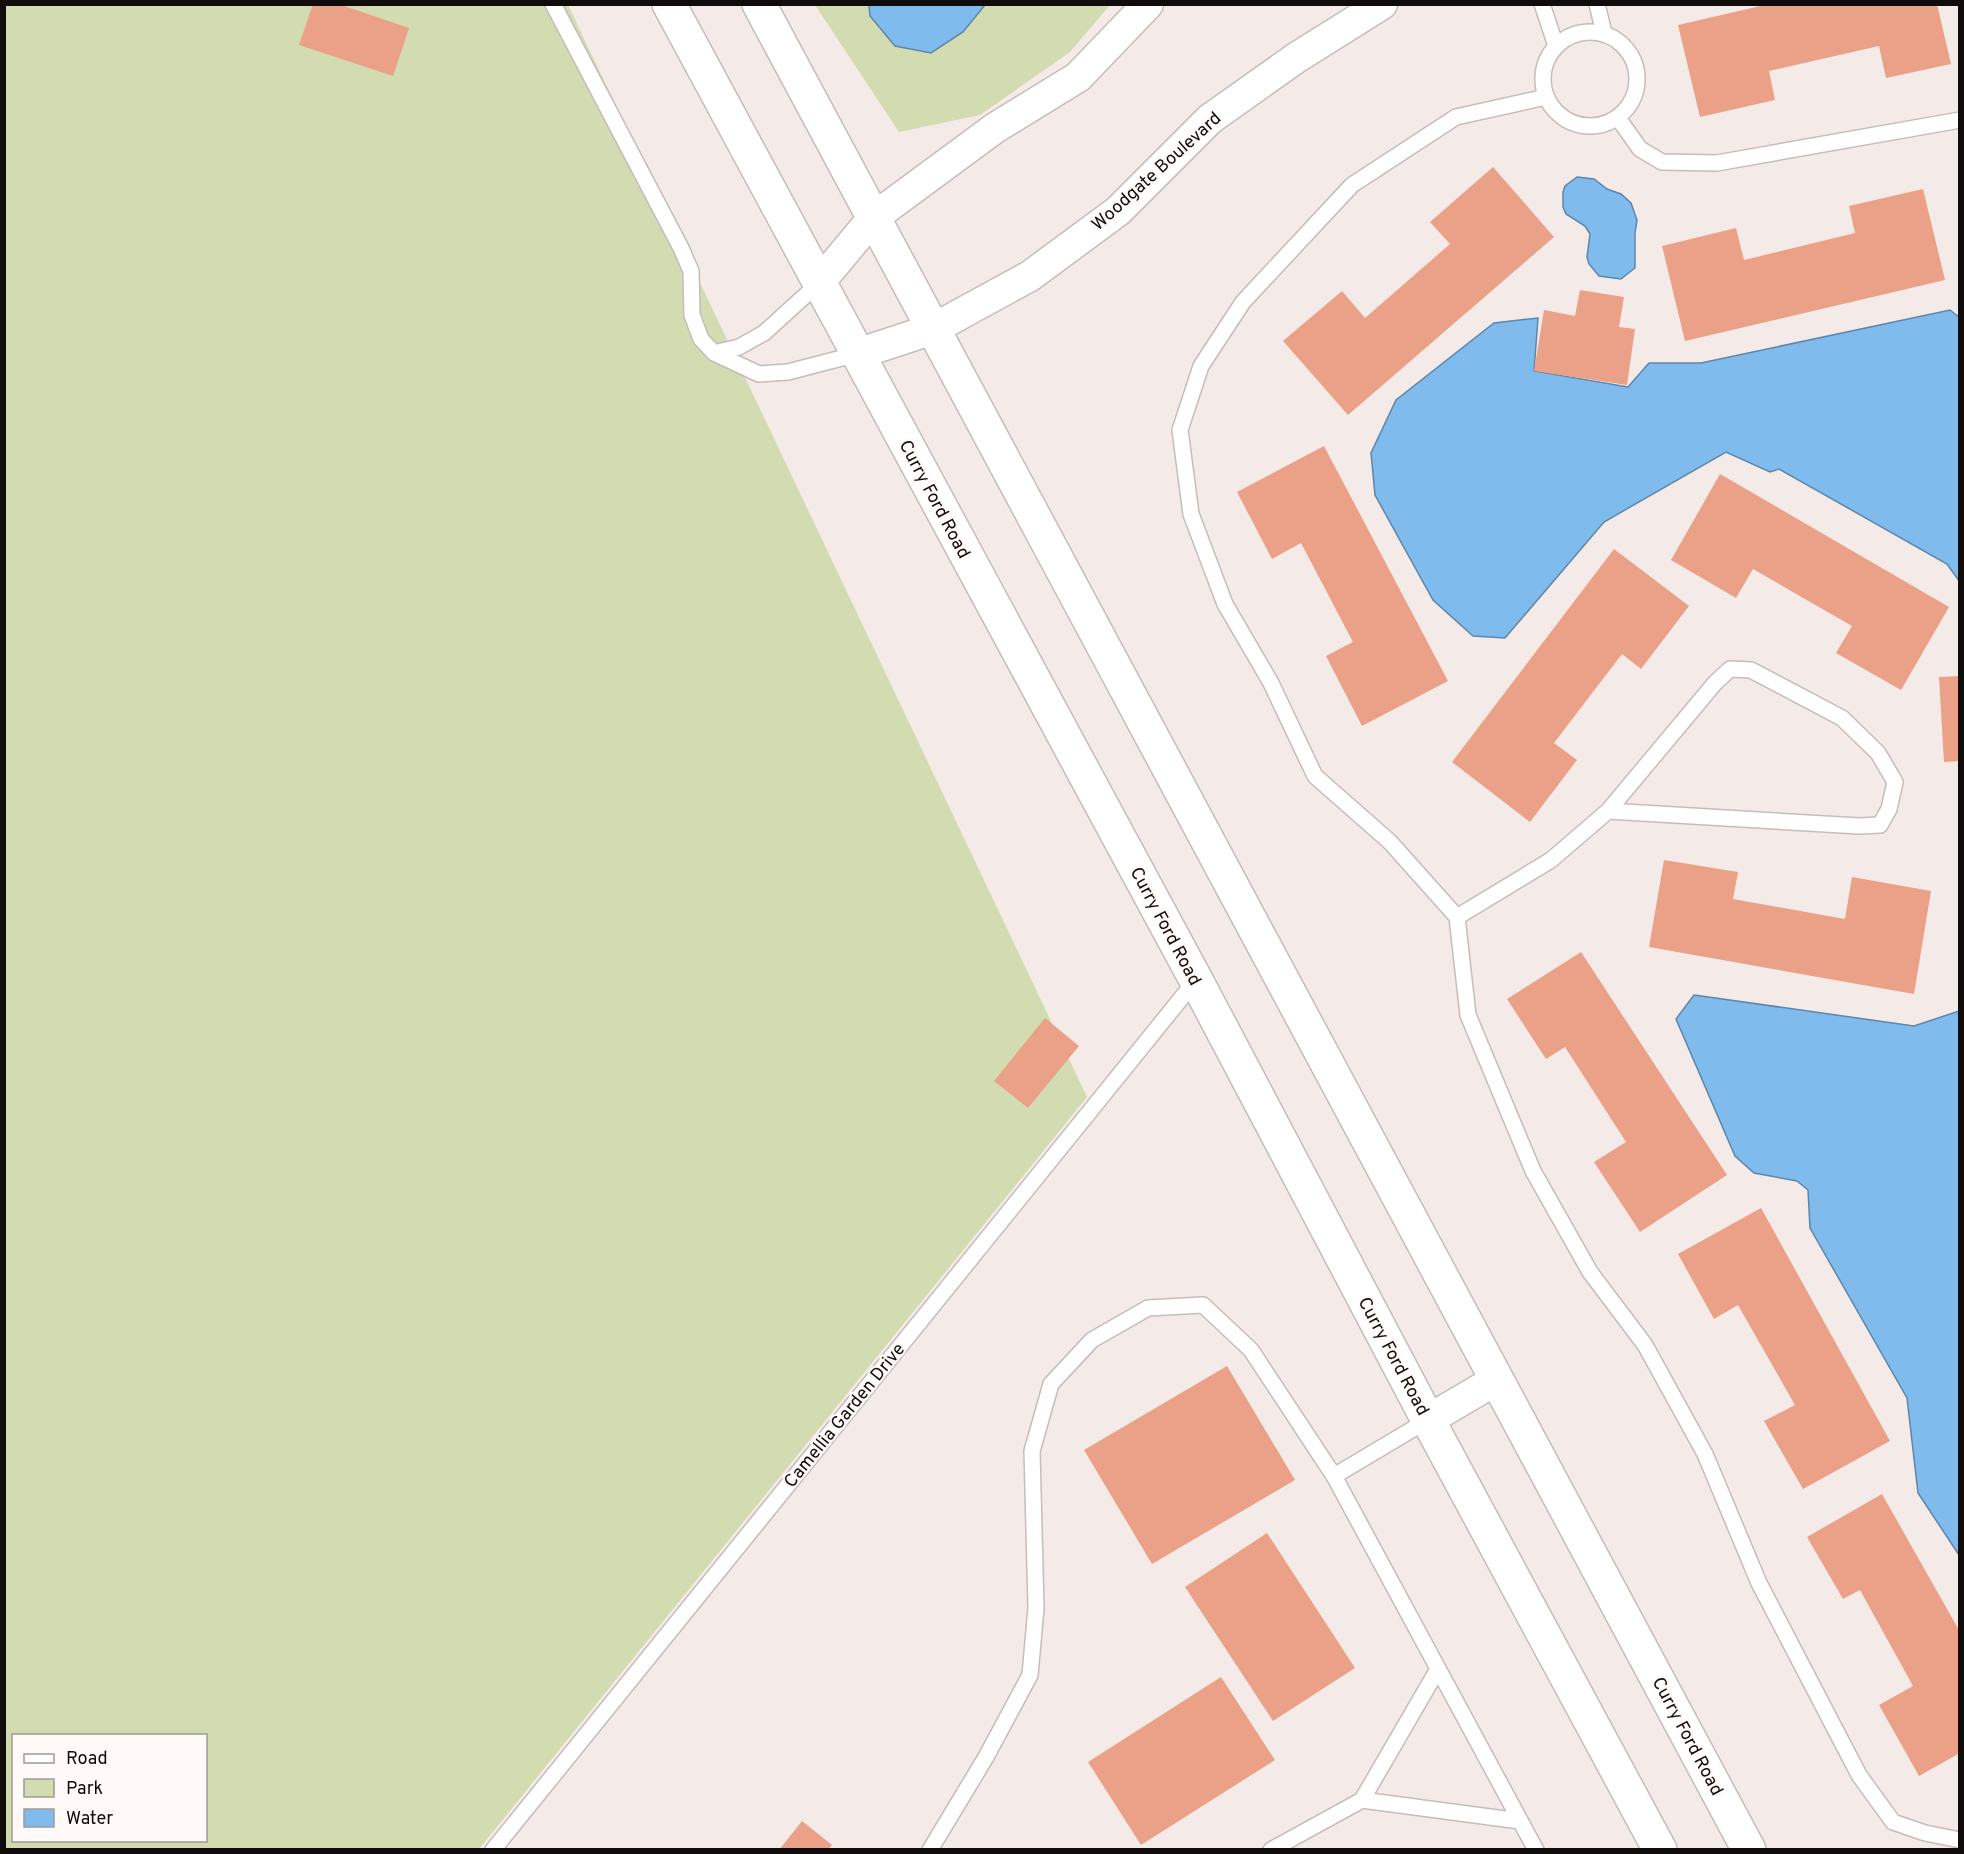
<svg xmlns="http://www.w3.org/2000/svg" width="1964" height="1854" viewBox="0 0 1964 1854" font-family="Overpass,sans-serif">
	<rect width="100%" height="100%" fill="#f4ebe8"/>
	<path fill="#d3dbb1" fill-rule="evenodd" d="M5,5H568L1087,1097L479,1849L5,1850ZM14,1736H206V1840H14Z
		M815,5H1110L1070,52L980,115L899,132Z"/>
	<path fill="#80bbed" stroke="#5e86a9" stroke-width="1.5" d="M869,5V4L985,5L963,32L931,53L895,46L870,16Z
		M1577,177L1594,179L1607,189L1621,194L1631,203L1637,220L1635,233V268L1621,279L1599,276L1589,264L1587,257L1590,234L1585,226L1566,214L1563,207V192L1565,186Z
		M1950,310L1959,317V581L1947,564L1779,469L1770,472L1726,452L1604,522L1505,638L1473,636L1433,600L1375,495L1371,453L1396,400L1494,323L1538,318L1534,371L1628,387L1649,363H1701Z
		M1694,995L1914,1026L1959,1011V1555L1918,1493L1907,1398L1810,1228L1808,1190L1797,1181L1754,1173L1735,1156L1676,1019Z"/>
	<path fill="#eaa187" d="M313,4H338L409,28L393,76L299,45Z
		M1769,4H1937L1951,64L1886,78L1879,46L1769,71L1775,100L1700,117L1678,25Z
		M1493,167L1554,237L1348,415L1283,341L1342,291L1365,318L1450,244L1430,222Z
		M1923,189L1945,280L1685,341L1662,246L1736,228L1744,260L1855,233L1849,206Z
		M1580,290L1624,297L1619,327L1635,329L1627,385L1534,371L1544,310L1575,316Z
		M1324,446L1448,681L1362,726L1326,656L1353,642L1301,543L1272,559L1237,492Z
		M1720,474L1949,607L1901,690L1836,653L1852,626L1753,569L1736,598L1671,560Z
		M1614,549L1689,606L1641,669L1622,654L1554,743L1577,760L1530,822L1452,762Z
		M1960,676V761L1944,762L1939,677Z
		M1664,860L1738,872L1733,899L1845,919L1852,877L1931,891L1914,994L1649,947Z
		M1581,952L1727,1175L1640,1232L1594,1162L1626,1142L1565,1047L1546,1059L1507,999Z
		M1045,1018L1079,1046L1028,1108L994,1081Z
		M1761,1208L1890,1441L1803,1489L1764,1421L1795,1405L1738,1305L1714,1319L1678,1254Z
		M1227,1366L1295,1480L1152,1564L1084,1450Z
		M1882,1494L1960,1632V1753L1919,1776L1879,1705L1913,1686L1860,1590L1843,1599L1807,1537Z
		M1267,1533L1355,1668L1273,1721L1185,1587Z
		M1221,1677L1275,1760L1141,1845L1088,1762Z
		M802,1821L832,1845L828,1850H779Z"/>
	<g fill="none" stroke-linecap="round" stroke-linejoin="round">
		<defs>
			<path id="lane" d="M553,4L681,248L691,271L692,315L701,339L714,353L759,374L788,372L857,354
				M1542,4L1556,46
				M1597,4L1604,33
				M1543 79a47 47 0 1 1 94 0a47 47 0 1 1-94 0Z
				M1546,97L1456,117L1352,185L1243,302L1201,366L1180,430L1191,514L1225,604L1271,683L1315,776L1390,842L1457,917L1468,1015L1533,1171L1590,1272L1645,1345L1705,1454L1759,1583L1859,1775L1893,1822L1925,1833L1960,1840
				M1618,118L1640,149L1662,162L1717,163L1960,120
				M714,353L739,347L764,333L819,283
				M1457,917L1551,860L1608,811L1859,826L1880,825L1889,809L1895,782L1878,753L1842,718L1751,670L1730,669L1715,683L1608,811
				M1334,1476L1428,1420
				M1362,1800L1520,1821
				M493,1850L1196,980
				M930,1850L986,1757L1030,1675L1036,1608L1032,1451L1051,1384L1092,1340L1148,1308L1203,1305L1251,1350L1334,1476L1536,1850
				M1271,1850L1362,1800L1438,1669"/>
			<path id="street" d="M819,283L873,218L995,128L1078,77L1148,4
				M857,354L933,329L1030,276L1118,211L1210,119L1296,58L1382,4
				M1428,1420L1496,1380"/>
			<path id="secondary" d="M669,4L1196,980L1428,1420L1660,1850
				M759,4L1749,1850"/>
		</defs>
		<use href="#lane" stroke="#c5bdba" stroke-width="18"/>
		<use href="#street" stroke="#c5bdba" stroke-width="33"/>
		<use href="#secondary" stroke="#c5bdba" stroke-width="36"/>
		<use href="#lane" stroke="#fff" stroke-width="15"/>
		<use href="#street" stroke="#fff" stroke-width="30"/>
		<use href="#secondary" stroke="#fff" stroke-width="33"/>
	</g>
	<g text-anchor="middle" stroke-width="4.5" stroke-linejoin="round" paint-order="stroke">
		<g font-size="18" fill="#0f0c0b" stroke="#fff9f7">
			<text transform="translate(1156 171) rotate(-42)" y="6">Woodgate Boulevard</text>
			<text transform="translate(935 499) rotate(62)" y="6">Curry Ford Road</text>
			<text transform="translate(1166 926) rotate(62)" y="6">Curry Ford Road</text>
			<text transform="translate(1394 1356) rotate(62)" y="6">Curry Ford Road</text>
			<text transform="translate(844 1415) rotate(-51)" y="6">Camellia Garden Drive</text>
			<text transform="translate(1688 1736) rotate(62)" y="6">Curry Ford Road</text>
		</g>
	</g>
	<rect width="1964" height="1854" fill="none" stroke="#0f0c0b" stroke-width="12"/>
	<rect x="12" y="1734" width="195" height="108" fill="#fff9f7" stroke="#9f9a99" stroke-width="1.5"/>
	<rect x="24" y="1754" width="30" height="9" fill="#ffffff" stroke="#9f9a99" stroke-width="1.5"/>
	<text x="66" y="1764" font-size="18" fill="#0f0c0b">Road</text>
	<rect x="24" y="1779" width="30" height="18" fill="#d3dbb1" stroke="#9f9a99" stroke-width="1.5"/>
	<text x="66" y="1794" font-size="18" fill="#0f0c0b">Park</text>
	<rect x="24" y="1809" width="30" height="18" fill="#80bbed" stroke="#9f9a99" stroke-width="1.5"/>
	<text x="66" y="1824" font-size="18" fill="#0f0c0b">Water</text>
</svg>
